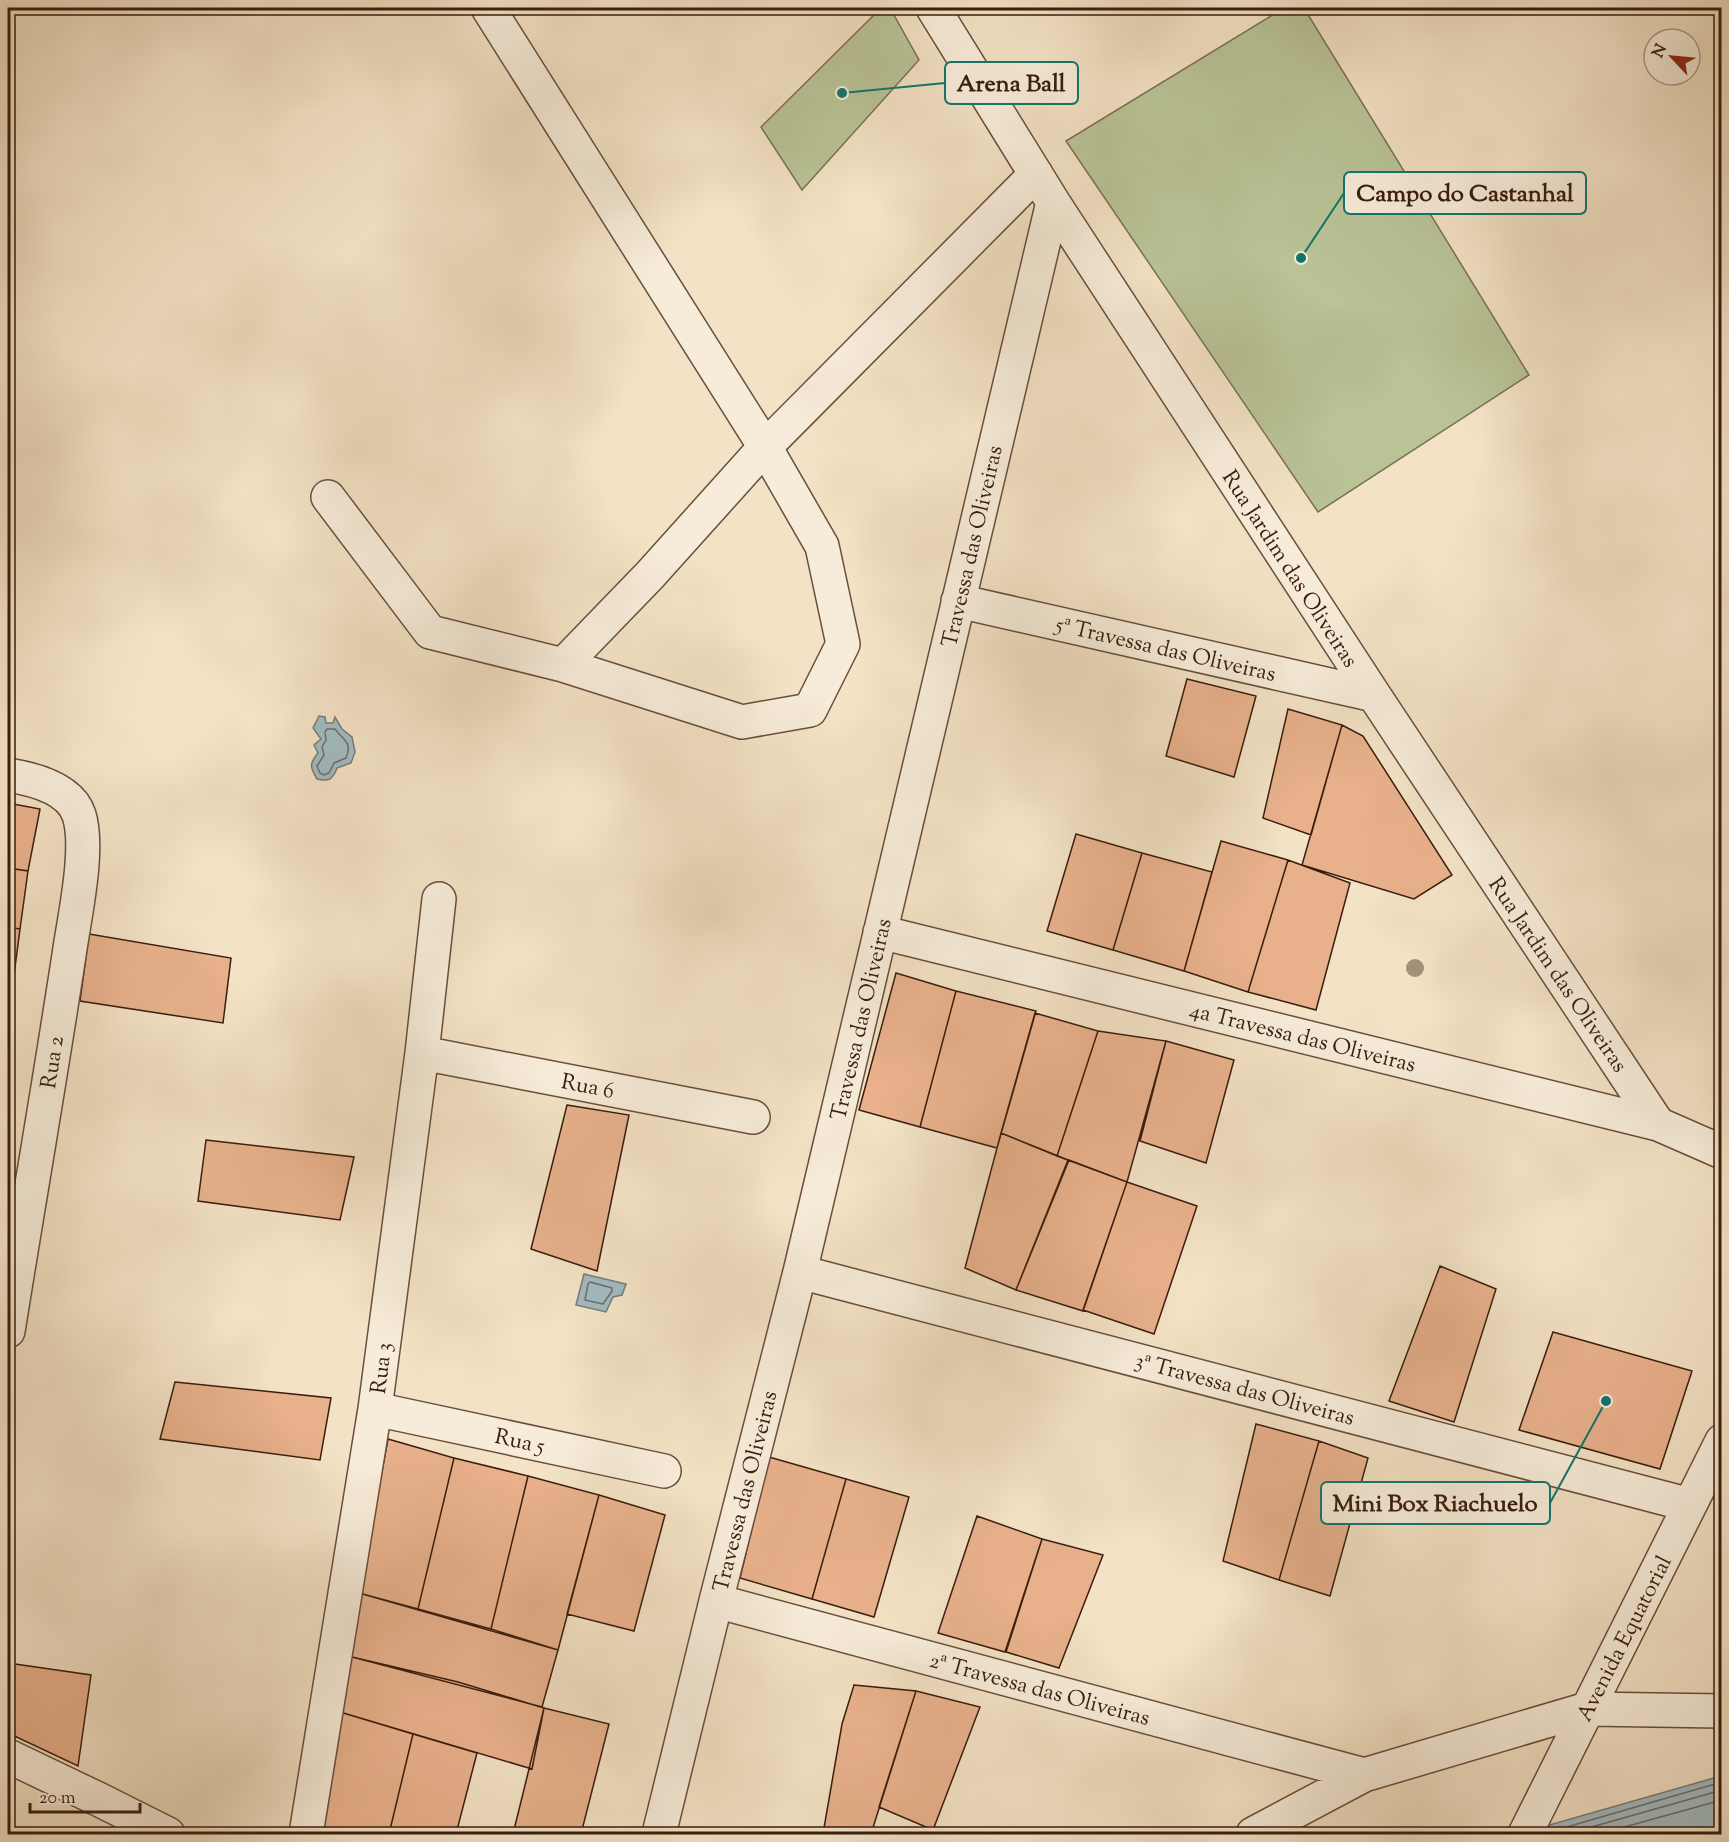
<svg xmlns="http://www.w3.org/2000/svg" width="1729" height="1842" viewBox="0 0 1729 1842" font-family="'Sorts Mill Goudy',serif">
	<rect width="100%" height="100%" fill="#f3e2c5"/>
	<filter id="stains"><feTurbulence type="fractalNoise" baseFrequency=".00333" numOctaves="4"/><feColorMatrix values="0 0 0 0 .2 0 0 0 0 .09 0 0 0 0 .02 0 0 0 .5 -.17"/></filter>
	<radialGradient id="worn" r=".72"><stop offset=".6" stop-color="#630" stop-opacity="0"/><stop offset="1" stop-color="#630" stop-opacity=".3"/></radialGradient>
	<path fill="#b9c396" stroke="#797052" stroke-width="1.5" d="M881,8H890L919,60L802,190L761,127Z
		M1284,8H1304L1529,375L1318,512L1066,141Z"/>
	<path fill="#a1bac0" stroke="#777b79" stroke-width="1.5" d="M319,716L325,717L326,723H333L335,717L342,729L352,737L355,752L351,763L337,768C333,779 329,782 317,779C310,767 309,764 318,753L314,745L321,739L313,728Z
		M584,1274L626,1284L622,1295L613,1297L606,1312L576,1305Z
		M1721,1776V1834H1518Z"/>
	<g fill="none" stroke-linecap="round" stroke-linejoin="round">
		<path stroke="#6d6c67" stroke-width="1.5" d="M327,729H335C343,740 353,742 346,758L334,763L329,773L324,775L320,773L317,766L324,755L322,747L326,740L325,732Z
			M590,1282L612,1288V1291L603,1304L585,1300L588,1284Z
			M1546,1833L1722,1782
			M1567,1834L1722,1790
			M1599,1834L1722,1800"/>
	</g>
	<path fill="#e8b18c" stroke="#391d0e" stroke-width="1.5" d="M1187,679L1256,696L1234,777L1166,756Z
		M1288,709L1342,725L1311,835L1263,818Z
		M1342,725L1363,736L1452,875L1414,899L1302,865Z
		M8,803L40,809L28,871L8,868Z
		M1076,834L1142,853L1113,950L1047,931Z
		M1221,841L1288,860L1248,992L1184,971Z
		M1142,853L1212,872L1184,971L1113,950Z
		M1288,860L1350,883L1316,1010L1248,992Z
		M8,868L28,871L20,929L8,927Z
		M8,927L20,929L12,990L8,989Z
		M89,934L231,958L223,1023L80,1001Z
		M896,973L956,991L920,1127L859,1110Z
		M956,991L1036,1011L997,1148L920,1127Z
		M1035,1013L1098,1031L1057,1156L1001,1133Z
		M1098,1031L1166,1041L1127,1182L1057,1156Z
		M1166,1041L1234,1060L1206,1163L1140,1141Z
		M567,1105L629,1115L597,1271L531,1249Z
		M1001,1133L1068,1160L1016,1290L965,1268Z
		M206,1140L354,1157L340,1220L198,1201Z
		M1069,1160L1127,1182L1083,1311L1016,1290Z
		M1127,1182L1197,1206L1154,1334L1083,1310Z
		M1440,1266L1496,1289L1454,1422L1389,1401Z
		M1553,1332L1692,1371L1660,1469L1519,1430Z
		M175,1382L331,1398L320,1460L160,1439Z
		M1256,1424L1319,1441L1279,1580L1223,1561Z
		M388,1439L454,1458L418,1609L359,1593Z
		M1319,1441L1368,1458L1330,1596L1279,1580Z
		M769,1457L846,1479L812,1599L740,1578Z
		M454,1458L528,1476L491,1629L418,1609Z
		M528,1476L599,1495L558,1650L491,1629Z
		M846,1479L909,1497L874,1617L812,1599Z
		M599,1495L665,1515L634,1631L567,1614Z
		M977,1516L1042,1539L1005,1652L938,1633Z
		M1042,1539L1103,1555L1059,1668L1006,1652Z
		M359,1593L558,1650L542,1707L348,1656Z
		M348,1656L458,1682L544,1708L532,1769L340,1712Z
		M8,1663L91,1675L78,1766L8,1733Z
		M854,1685L916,1691L871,1834H846L824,1828L842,1724Z
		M916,1691L980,1707L933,1830L879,1807Z
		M544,1708L609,1724L581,1834H513Z
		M340,1712L413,1734L389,1834H321Z
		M413,1734L477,1753L456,1834H389Z"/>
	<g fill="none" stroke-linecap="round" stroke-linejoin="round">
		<defs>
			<path id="minor" d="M488,8L765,447L822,546L843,644L810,710L742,722L563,665L650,575L765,447L1036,174
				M933,8L1053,202L1374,695L1658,1124
				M328,497L430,632L563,665
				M958,601L1374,695
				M8,775C33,779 70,788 79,815C90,849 74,919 69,955C50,1080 28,1206 8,1331
				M880,932L1658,1124L1722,1152
				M422,1053L753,1117
				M800,1272L1690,1505
				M375,1409L664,1471
				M716,1601L1364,1775
				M8,1756L98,1799L168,1834
				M306,1834L375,1409L422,1053L439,899
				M659,1834L716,1601L800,1272L1053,202
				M1253,1834L1364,1775L1587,1709L1722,1711
				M1525,1834L1722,1441"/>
		</defs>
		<use href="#minor" stroke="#684e3c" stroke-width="36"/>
		<use href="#minor" stroke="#f7ecd9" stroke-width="33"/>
	</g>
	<circle fill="#a29177" cx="1415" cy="968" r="9"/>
	<g text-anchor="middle" stroke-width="6" stroke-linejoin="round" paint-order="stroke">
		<g font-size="22" fill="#391d0e" stroke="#f7ecd9">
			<text transform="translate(971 546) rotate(-77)" y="8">Travessa das Oliveiras</text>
			<text transform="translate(1291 568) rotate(57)" y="8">Rua Jardim das Oliveiras</text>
			<text transform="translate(1166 648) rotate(13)" y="8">5ª Travessa das Oliveiras</text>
			<text transform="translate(1559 974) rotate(56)" y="8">Rua Jardim das Oliveiras</text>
			<text transform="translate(860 1019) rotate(-77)" y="8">Travessa das Oliveiras</text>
			<text transform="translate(1303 1036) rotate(14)" y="8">4a Travessa das Oliveiras</text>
			<text transform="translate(51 1062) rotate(-81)" y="8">Rua 2</text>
			<text transform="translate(588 1085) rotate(11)" y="8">Rua 6</text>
			<text transform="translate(380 1368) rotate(-83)" y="8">Rua 3</text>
			<text transform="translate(1245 1388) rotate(15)" y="8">3ª Travessa das Oliveiras</text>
			<text transform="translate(520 1440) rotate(12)" y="8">Rua 5</text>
			<text transform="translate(744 1491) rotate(-76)" y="8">Travessa das Oliveiras</text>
			<text transform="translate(1623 1638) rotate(-63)" y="8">Avenida Equatorial</text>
			<text transform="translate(1040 1688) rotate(15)" y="8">2ª Travessa das Oliveiras</text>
		</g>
	</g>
	<path fill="none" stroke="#0f766e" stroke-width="2" d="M842 93L945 83M1301 258L1344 193M1606 1401L1550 1503"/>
	<g fill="#0f766e" stroke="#f7ecd9" stroke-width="2">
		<circle cx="842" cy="93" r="6"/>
		<circle cx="1301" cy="258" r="6"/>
		<circle cx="1606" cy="1401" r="6"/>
	</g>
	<g fill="#f7ecd9" stroke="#0f766e" stroke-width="2">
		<rect x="945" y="62" width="133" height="42" rx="6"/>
		<rect x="1344" y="172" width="242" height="42" rx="6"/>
		<rect x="1321" y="1482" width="229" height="42" rx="6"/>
	</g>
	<g font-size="24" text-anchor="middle" font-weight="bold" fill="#391d0e">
		<text x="1011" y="91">Arena Ball</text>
		<text x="1465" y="201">Campo do Castanhal</text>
		<text x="1435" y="1511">Mini Box Riachuelo</text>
	</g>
	<rect width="1729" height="1842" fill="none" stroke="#f3e2c5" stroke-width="30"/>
	<rect x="9" y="9" width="1711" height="1824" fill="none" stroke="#391d0e" stroke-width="3"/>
	<rect x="15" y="15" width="1699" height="1812" fill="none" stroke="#391d0e" stroke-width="1.5"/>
	<g transform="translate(1672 57) rotate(296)"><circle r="28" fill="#f7ecd9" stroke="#ab9988" stroke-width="1.5"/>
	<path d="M0-4.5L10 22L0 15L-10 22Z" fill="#8f2418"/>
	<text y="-9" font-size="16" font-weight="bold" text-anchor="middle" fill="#391d0e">N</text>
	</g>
	<path d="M30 1803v9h110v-9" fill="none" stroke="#391d0e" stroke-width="3"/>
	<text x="39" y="1803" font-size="18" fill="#391d0e" stroke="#f7ecd9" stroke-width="4.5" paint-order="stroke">20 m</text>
	<rect width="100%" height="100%" filter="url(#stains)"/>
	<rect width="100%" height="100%" fill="url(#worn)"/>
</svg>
